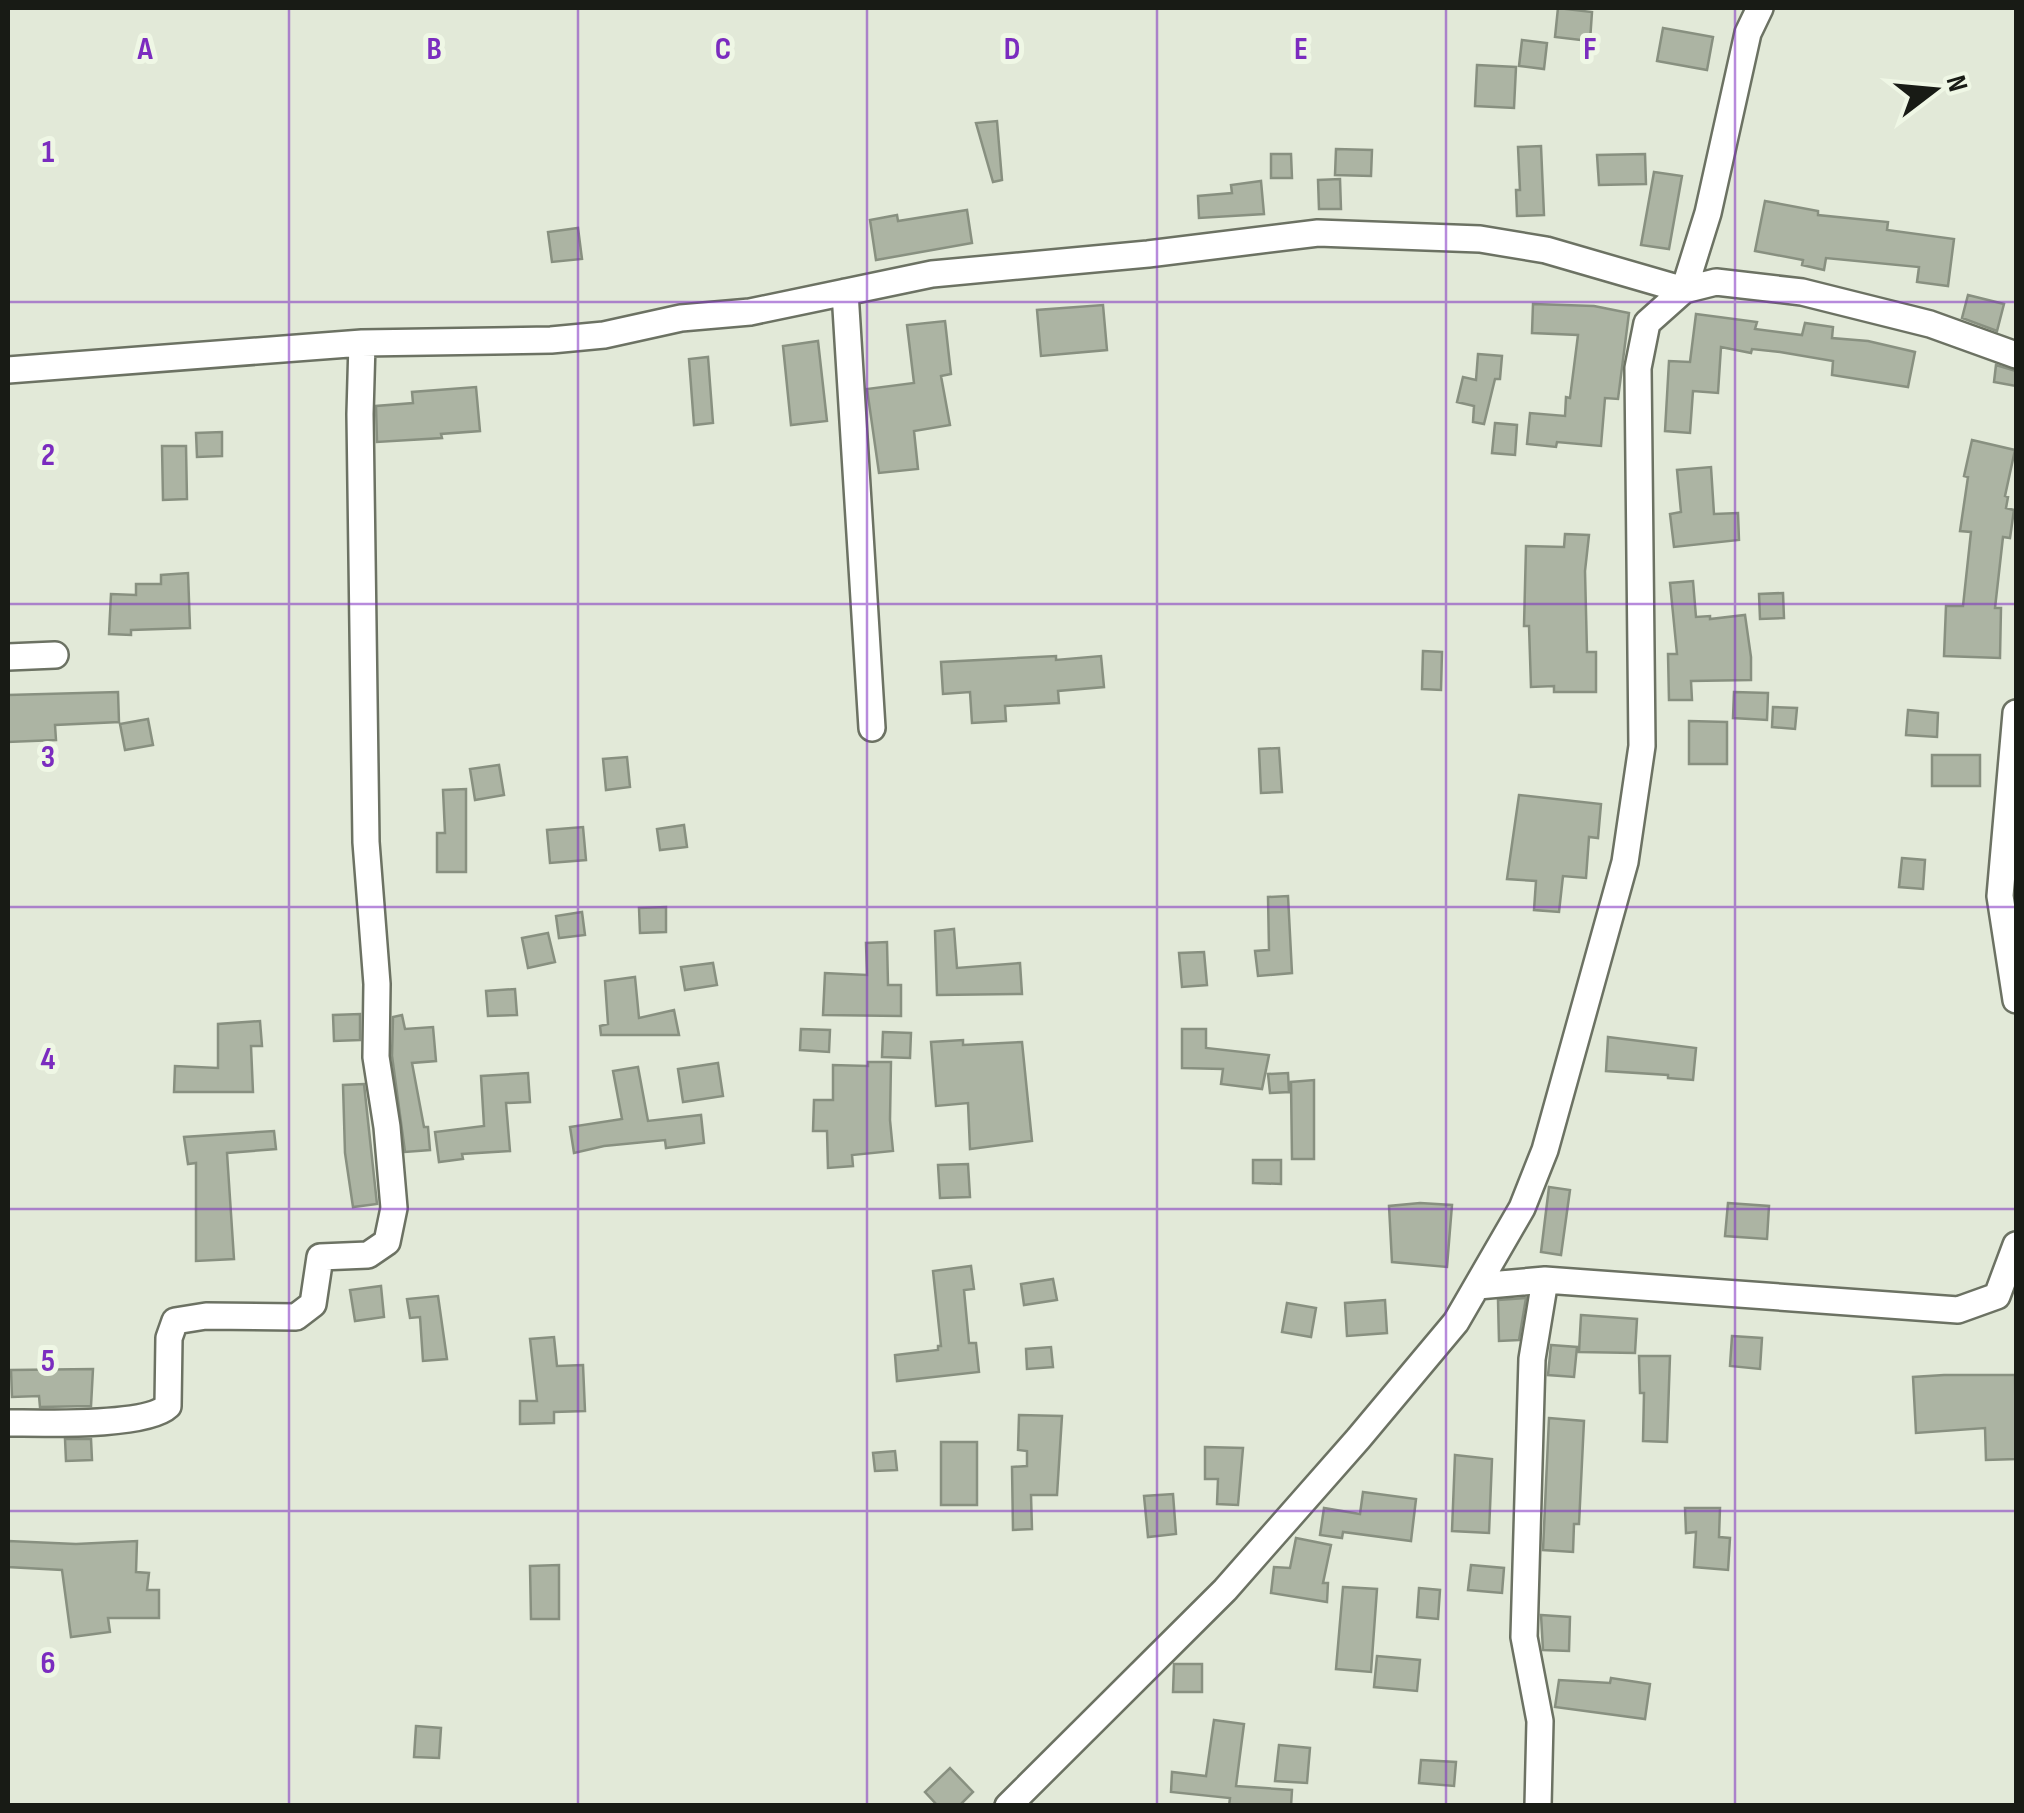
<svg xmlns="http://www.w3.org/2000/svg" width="2024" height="1813" viewBox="0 0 2024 1813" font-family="'Sofia Sans Condensed',sans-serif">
	<rect width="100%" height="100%" fill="#e2e9d8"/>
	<path fill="#acb4a3" stroke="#889080" stroke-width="2.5" d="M1558,8L1592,12L1590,41L1555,37Z
		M1663,28L1713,37L1707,70L1657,61Z
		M1522,40L1547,43L1544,69L1519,66Z
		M1477,65L1516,67L1514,108L1475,106Z
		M997,121L1002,180L993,182L976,123Z
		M1541,146L1544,215L1517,216L1516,190H1520L1518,147Z
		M1336,149L1372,150L1371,176L1335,175Z
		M1271,154H1291L1292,178H1271Z
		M1645,154L1646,184L1599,185L1597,155Z
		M1654,172L1682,176L1669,249L1641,245Z
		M1340,179L1341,209H1319L1318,180Z
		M1261,181L1264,214L1199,218L1198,196L1232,193L1231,185Z
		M1765,201L1818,211V215L1888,222L1887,230L1954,239L1948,286L1917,282L1919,267L1826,258L1824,270L1802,265L1803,260L1755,251Z
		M967,210L972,243L876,260L870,220L897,215L898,221Z
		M578,228L582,259L552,262L548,232Z
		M1968,295L2004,304L1997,331L1962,318Z
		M1533,304L1594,306L1629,313L1618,399L1605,398L1601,446L1557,442L1556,447L1527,444L1530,413L1565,416L1566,397L1570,398L1578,335L1532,333Z
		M1103,305L1107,350L1041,356L1037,310Z
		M1696,314L1757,322L1755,329L1802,335L1805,323L1833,327L1832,338L1868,341L1915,352L1908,387L1832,375L1833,361L1780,352L1752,349L1751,353L1721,347L1718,393L1693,391L1690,433L1665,431L1669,361L1690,362Z
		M945,321L951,374L941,376L950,425L914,431L918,469L879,473L867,389L914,383L907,325Z
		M818,341L827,421L791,425L783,346Z
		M1478,354L1502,356L1500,379H1495L1484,424L1473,422L1474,406L1457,402L1463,377L1476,380Z
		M708,357L713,423L694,425L689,359Z
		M1996,365L2016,371V386L1994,382Z
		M476,387L480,431L441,434L442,438L377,442L376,406L413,403L412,392Z
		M1495,423L1517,425L1515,455L1492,453Z
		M222,432V456L197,457L196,433Z
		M1972,440L2015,450L2005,496L2008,497L2006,508L2014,510L2010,538L2003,537L1995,608H2001L2000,658L1944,656L1946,606H1963L1971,532L1960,531L1968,477L1964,476Z
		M162,446H186L187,499L163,500Z
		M1711,467L1714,514L1738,513L1739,540L1674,547L1670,514L1681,512L1677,470Z
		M1565,534L1589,535L1585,571L1587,652H1596V692H1554V686L1531,687L1529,626H1524L1526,546L1564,547Z
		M188,573L190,628L131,630V635L109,634L111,594L136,595V584H161V575Z
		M1693,581L1696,617L1710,616V619L1745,615L1751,657V680L1691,681L1692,700H1669L1668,654H1677L1670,583Z
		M1783,593L1784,618L1760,619L1759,594Z
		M1423,651L1442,652L1441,690L1422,689Z
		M1056,656V660L1101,656L1104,687L1058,691L1059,703L1005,706L1006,721L972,723L970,692L943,694L941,662Z
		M118,692L119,722L55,725L56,740L8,742V695Z
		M1734,692L1768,693L1767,720L1733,718Z
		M1773,707L1797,708L1795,729L1772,727Z
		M1908,710L1938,713L1937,737L1906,735Z
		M148,719L153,745L125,750L120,724Z
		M1689,721L1727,722V764H1689Z
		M1279,748L1282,792L1261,793L1259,749Z
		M1932,755H1980V786H1932Z
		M627,757L630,787L606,790L603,759Z
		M499,765L504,795L475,800L470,769Z
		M466,789V872H437V833H445L443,790Z
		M1519,795L1601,804L1598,838L1589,837L1586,878L1563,876L1559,912L1534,910L1536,881L1507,879Z
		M684,825L687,847L660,850L657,829Z
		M583,827L586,860L550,863L547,830Z
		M1902,858L1925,860L1923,889L1899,887Z
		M1288,896L1292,973L1258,976L1255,951L1269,950L1268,897Z
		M666,907V932L640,933L639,908Z
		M582,912L585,935L559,938L556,916Z
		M954,929L957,968L1020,963L1022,994L937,995L935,931Z
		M548,933L555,962L528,968L522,938Z
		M887,942L888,985H901V1016L823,1015L825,973L867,975L866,943Z
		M1204,952L1207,985L1182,987L1179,953Z
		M713,963L717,985L685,990L681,967Z
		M635,977L639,1018L674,1010L679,1035H601L600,1026L608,1024L605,981Z
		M515,989L517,1015L488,1016L486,991Z
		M360,1014V1040L334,1041L333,1015Z
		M402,1015L405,1029L433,1027L436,1061L412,1063L424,1127H428L430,1150L405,1152L392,1056L393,1017Z
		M260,1021L262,1046H251L253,1092H174L175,1066L218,1068V1024Z
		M801,1029L830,1030L829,1052L800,1050Z
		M1182,1029H1206V1048L1269,1055L1262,1089L1221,1084L1223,1069L1182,1068Z
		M883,1032L911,1033L910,1058L882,1057Z
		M1608,1037L1696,1048L1693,1080L1668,1078V1075L1606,1071Z
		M963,1040V1045L1022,1042L1032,1141L970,1149L968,1103L936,1106L931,1042Z
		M868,1062H891L890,1120L893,1151L852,1155L853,1166L828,1168L827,1131H813L814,1100H833V1065L868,1066Z
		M718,1063L723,1096L683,1102L678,1069Z
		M638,1067L648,1121L701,1115L704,1143L666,1148L665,1140L604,1146L574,1153L570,1127L622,1119L613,1071Z
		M528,1073L530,1102L506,1103L510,1151L462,1154L463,1159L439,1162L435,1132L484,1126L481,1076Z
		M1288,1073L1289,1092L1270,1093L1268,1074Z
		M1314,1080V1159H1292L1291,1082Z
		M364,1084L377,1204L353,1207L345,1153L343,1085Z
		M274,1131L276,1149L227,1153L234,1259L196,1261V1163L188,1164L184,1137Z
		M1253,1160H1281V1184L1253,1183Z
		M968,1164L970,1197L940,1198L938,1165Z
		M1549,1187L1570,1190L1561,1255L1541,1252Z
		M1420,1203L1452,1205L1447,1267L1392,1262L1389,1206Z
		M1728,1203L1769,1206L1767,1239L1725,1236Z
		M971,1266L974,1289L964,1290L969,1343H976L979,1372L897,1381L895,1355L938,1350V1346H941L933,1271Z
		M1053,1279L1057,1300L1024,1305L1021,1284Z
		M381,1286L384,1317L355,1321L350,1290Z
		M438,1296L447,1359L423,1361L420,1317L410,1318L407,1299Z
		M1526,1298L1519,1340L1499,1341L1498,1300Z
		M1385,1300L1387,1333L1347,1336L1345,1303Z
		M1287,1303L1316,1308L1311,1337L1282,1332Z
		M1581,1315L1637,1319L1635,1353L1579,1352Z
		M1732,1336L1762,1338L1760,1369L1730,1366Z
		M554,1337L557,1366L583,1365L585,1411L554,1412V1423L520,1424V1401H537L530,1339Z
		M1551,1345L1577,1347L1574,1377L1548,1375Z
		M1051,1347L1053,1367L1027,1369L1026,1349Z
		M1639,1356H1670L1667,1442L1643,1441L1644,1393H1640Z
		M93,1369L91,1406L40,1407L39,1396L12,1397L11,1370Z
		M1944,1375H2015L2016,1459L1986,1460L1985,1428L1916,1433L1913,1377Z
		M1019,1415L1062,1416L1057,1495H1031L1032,1529L1013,1530L1012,1467L1027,1466V1451L1018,1450Z
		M1549,1418L1584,1421L1579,1524H1574L1573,1552L1543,1550Z
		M65,1439H91L92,1460L66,1461Z
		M941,1442H977V1505H941Z
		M1205,1447L1243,1448L1238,1505L1217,1504L1218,1479H1205Z
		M895,1451L897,1470L875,1471L873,1453Z
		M1455,1455L1492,1459L1489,1533L1452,1531Z
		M1363,1492L1416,1499L1411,1541L1343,1532L1342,1538L1320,1535L1324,1508L1360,1514Z
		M1173,1494L1176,1534L1148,1537L1144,1496Z
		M1685,1508H1720L1719,1537L1730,1538L1728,1570L1694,1567L1696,1532L1686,1533Z
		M1296,1538L1331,1545L1323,1583H1328L1327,1602L1271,1593L1274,1567L1290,1568Z
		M8,1541L76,1544L137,1541L136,1572L149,1573L147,1590H159V1618H108L110,1632L71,1637L62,1570L8,1567Z
		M559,1565V1619H531L530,1566Z
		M1471,1565L1504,1568L1502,1593L1468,1590Z
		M1343,1587L1377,1589L1371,1672L1336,1669Z
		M1419,1588L1440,1590L1438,1619L1417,1617Z
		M1541,1615L1570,1617L1569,1651L1543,1650Z
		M1377,1656L1420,1660L1417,1691L1374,1687Z
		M1174,1664H1202V1692H1173Z
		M1611,1678L1650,1684L1645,1719L1555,1707L1559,1680L1610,1683Z
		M1214,1720L1244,1724L1236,1786L1292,1790L1291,1806H1229L1230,1798L1171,1792L1172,1772L1206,1776Z
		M416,1726L441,1728L439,1758L414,1757Z
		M1279,1745L1310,1748L1307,1783L1275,1781Z
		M1421,1760L1456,1762L1454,1786L1419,1783Z
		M950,1768L973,1792L959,1806H938L925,1792Z"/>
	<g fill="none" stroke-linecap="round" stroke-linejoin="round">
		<defs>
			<path id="minor" d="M845,292L872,728
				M8,370L362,343L551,340L604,335L681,318L750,312L932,274L1148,254L1318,233L1480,239L1546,250L1684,290L1716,282L1802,292L1930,324L2016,355
				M8,657L55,655
				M2016,713L2000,896L2016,1000
				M1478,1286L1545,1280L1958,1310L1997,1296L2016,1245
				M8,1423C41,1423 146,1427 168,1406L169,1338L175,1321L206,1316L296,1317L313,1304L320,1257L368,1255L387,1242L394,1208L387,1127L376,1057L377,984L366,842L360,414L362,343
				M1008,1806L1225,1590L1358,1439L1456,1322L1522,1208L1545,1150L1625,862L1642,746L1638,368L1647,323L1684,290L1708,213L1748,33L1760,8
				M1538,1806L1540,1721L1524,1637L1532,1359L1545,1280"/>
		</defs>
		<use href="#minor" stroke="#6c7263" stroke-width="30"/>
		<use href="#minor" stroke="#fff" stroke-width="25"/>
	</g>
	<path fill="none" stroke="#7b2cbf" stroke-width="2.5" stroke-opacity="0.55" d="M289,8V1806M578,8V1806M867,8V1806M1157,8V1806M1446,8V1806M1735,8V1806M8,302H2016M8,604H2016M8,907H2016M8,1209H2016M8,1511H2016"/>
	<g font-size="32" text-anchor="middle" font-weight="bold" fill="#7b2cbf" stroke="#eff7e5" stroke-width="10" stroke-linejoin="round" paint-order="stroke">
		<text x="145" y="59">A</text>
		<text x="434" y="59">B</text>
		<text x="723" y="59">C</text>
		<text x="1012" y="59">D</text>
		<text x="1301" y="59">E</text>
		<text x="1590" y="59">F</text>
		<text x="48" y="162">1</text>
		<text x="48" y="465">2</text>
		<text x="48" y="767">3</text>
		<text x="48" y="1069">4</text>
		<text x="48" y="1371">5</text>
		<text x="48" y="1673">6</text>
	</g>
	<rect width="2024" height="1813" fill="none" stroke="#181b15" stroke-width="20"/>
	<g transform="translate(1934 90) rotate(74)" stroke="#eff7e5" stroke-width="8" paint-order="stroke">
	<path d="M0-8L18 38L0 25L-18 38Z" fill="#181b15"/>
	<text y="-15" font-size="28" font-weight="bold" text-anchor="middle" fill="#181b15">N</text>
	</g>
</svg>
